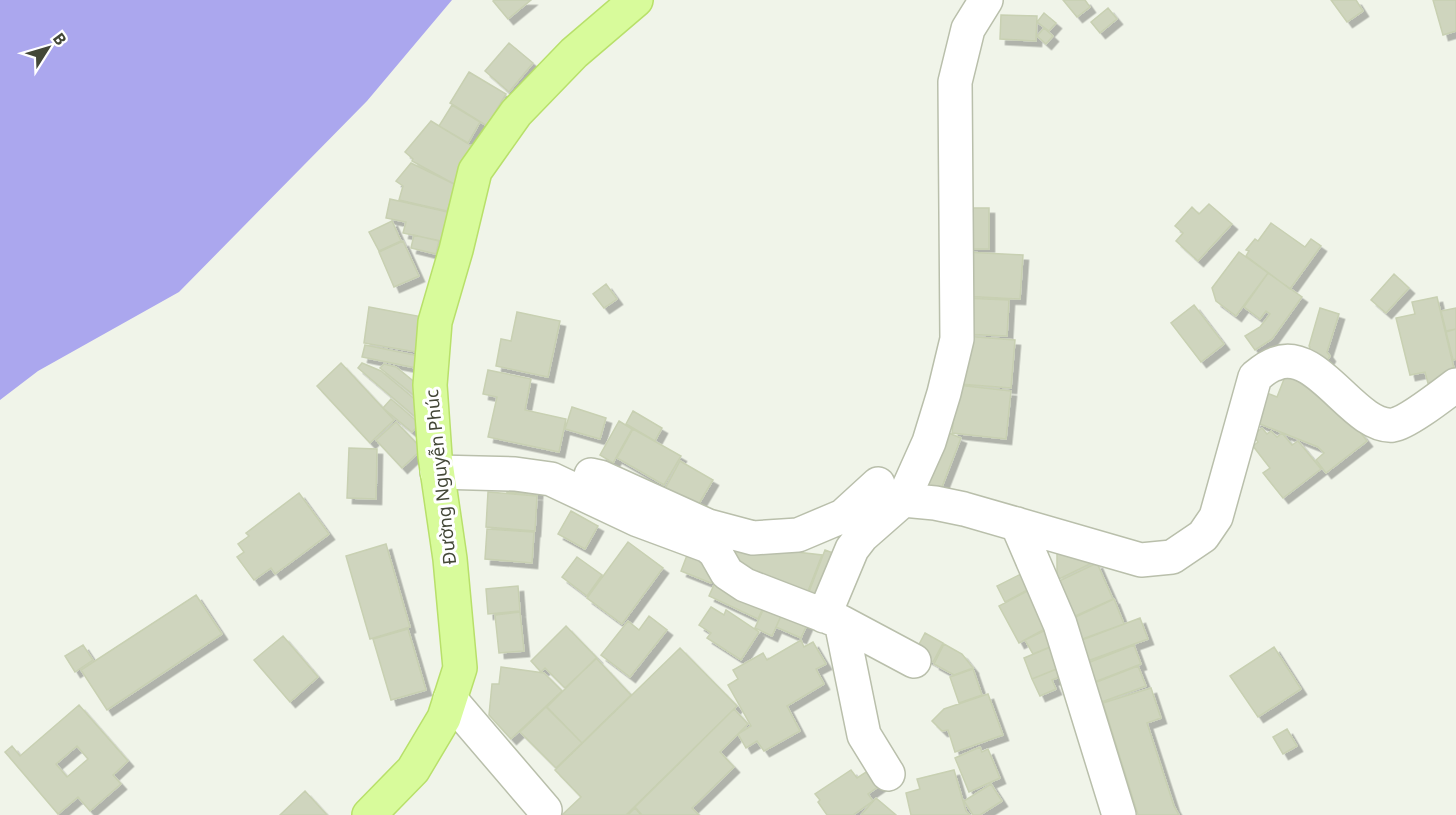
<svg xmlns="http://www.w3.org/2000/svg" width="1456" height="815" viewBox="0 0 1456 815" font-family="'Noto Sans',sans-serif">
	<defs>
		<filter id="shadow"><feDropShadow dx="5.5" dy="5.5" stdDeviation="0" flood-color="#0004"/></filter>
	</defs>
	<rect width="100%" height="100%" fill="#f0f4e9"/>
	<path fill="#aba7ee" d="M0,0H452L367,101L179,292L38,371L0,400Z"/>
	<path fill="#cfd5be" stroke="#c8d0b2" stroke-width="1.5" fill-rule="evenodd" filter="url(#shadow)" d="M494,0H531L508,19L493,1Z
		M1063,0H1085L1090,7L1077,17Z
		M1331,0H1356L1363,11L1347,22Z
		M1433,0H1456V31L1443,35Z
		M1108,8L1117,19L1100,33L1091,22Z
		M1044,13L1056,23L1049,31L1037,22Z
		M1001,15L1037,16L1036,41L1000,39Z
		M1044,28L1053,36L1046,44L1037,36Z
		M509,43L533,63L509,92L485,71Z
		M469,72L506,94L487,126L450,103Z
		M452,105L480,122L468,143L439,126Z
		M431,121L472,146L456,185L412,161L413,159L405,152Z
		M411,163L456,185L447,211L399,200L403,186L396,181Z
		M390,199L452,213L446,242L403,233L406,222L386,218Z
		M1209,204L1232,224L1198,261L1176,241L1183,233L1175,226L1192,207L1199,214Z
		M963,208H989V249H963Z
		M392,221L401,241L379,251L369,232Z
		M1271,223L1305,247L1311,239L1321,246L1290,289L1246,256L1249,251L1246,250L1255,239L1258,241Z
		M414,235L439,241L436,254L411,248Z
		M403,241L419,276L394,287L379,252Z
		M964,252L1023,255L1020,299L962,296Z
		M1239,252L1268,273L1236,316L1216,301L1212,288Z
		M1268,273L1302,297L1272,339L1255,350L1245,336L1260,327L1270,314L1266,311L1260,319L1244,307Z
		M1394,274L1409,288L1386,313L1371,300Z
		M606,284L617,299L604,308L593,294Z
		M1437,297L1456,377L1428,383L1425,372L1410,375L1396,318L1415,314L1412,302Z
		M962,298L1009,300L1007,336L961,334Z
		M1194,305L1224,344L1201,362L1171,323Z
		M369,307L428,318L422,353L364,343Z
		M1320,308L1339,314L1327,352L1330,356L1322,369L1304,357L1310,347L1309,346Z
		M1456,308V329L1446,331L1441,311Z
		M517,312L560,321L548,377L496,366L501,339L511,341Z
		M1456,329V359L1453,360L1446,332Z
		M964,336L1015,340L1011,388L959,384Z
		M365,345L424,357L421,369L362,357Z
		M341,363L394,420L370,443L317,386Z
		M362,363L381,371L429,411L420,421L358,368Z
		M384,364L396,367L428,393L421,401L380,368Z
		M488,370L531,379L525,410L566,419L559,452L488,437L497,397L483,394Z
		M1286,374L1335,400L1367,441L1326,473L1316,460L1324,453L1318,447L1255,422L1267,393L1277,397Z
		M957,385L1011,391L1006,439L952,433Z
		M391,399L420,424L412,432L383,408Z
		M572,407L606,418L600,439L565,429Z
		M633,411L662,428L655,441L626,424Z
		M619,421L632,429L613,463L600,455Z
		M396,422L422,449L402,468L376,440Z
		M1262,428L1267,434L1271,431L1277,437L1282,433L1292,445L1298,441L1321,469L1283,498L1263,473L1270,468L1253,446L1258,442L1253,435Z
		M633,429L681,456L664,485L617,458Z
		M941,430L961,438L940,492L919,484Z
		M349,448L377,449L376,499L347,498Z
		M680,461L713,480L697,507L665,489Z
		M508,483L538,484L537,494L507,492Z
		M488,492L537,496L535,531L486,527Z
		M299,493L329,534L275,574L271,568L254,580L237,557L244,552L238,544L249,536L246,533Z
		M571,511L598,526L585,549L558,534Z
		M487,529L534,532L532,563L485,559Z
		M628,542L663,568L622,624L587,598Z
		M718,543L822,555L803,604L731,573Z
		M386,544L410,627L370,639L346,556Z
		M689,550L720,562L711,583L681,571Z
		M825,550L841,556L820,611L804,605Z
		M1057,550L1094,562L1057,580Z
		M577,557L602,575L587,596L562,577Z
		M1097,563L1113,599L1071,618L1055,583Z
		M1023,573L1031,588L1005,602L997,586Z
		M718,576L767,599L758,619L709,596Z
		M518,586L520,611L488,614L486,589Z
		M1037,586L1056,623L1019,643L999,606Z
		M196,595L222,634L107,710L81,670Z
		M768,599L785,607L772,636L755,628Z
		M1114,599L1124,624L1074,642L1067,621Z
		M711,607L724,615L726,610L759,632L741,660L707,638L711,633L699,625Z
		M784,609L809,620L801,638L776,627Z
		M520,612L524,651L499,653L495,615Z
		M649,616L667,630L630,677L601,655L628,621L639,630Z
		M1140,618L1148,639L1082,663L1074,643Z
		M566,626L597,658L565,688L545,668L541,672L531,661Z
		M1054,626L1062,642L1033,654L1025,640Z
		M408,629L426,690L391,700L373,639Z
		M925,633L943,643L933,662L915,652Z
		M283,636L318,677L290,702L254,660Z
		M801,640L804,647L813,642L826,664L816,669L824,684L787,706L800,731L764,751L757,741L746,748L738,734L751,726L728,685L738,679L733,670L763,653L767,660Z
		M1063,642L1071,663L1032,679L1024,658Z
		M944,644L962,654L973,668L954,675L934,664Z
		M83,645L93,660L75,672L65,656Z
		M1134,645L1141,664L1092,683L1085,664Z
		M1274,647L1301,689L1258,717L1230,676Z
		M680,648L737,706L626,815H562L581,797L555,770Z
		M596,658L631,695L582,743L547,707Z
		M1069,664L1072,672L1052,680L1056,689L1040,696L1032,679Z
		M1138,666L1146,686L1096,704L1089,685Z
		M501,667L544,673L562,691L511,739L489,715L492,684H499Z
		M973,669L982,695L959,703L950,677Z
		M1151,688L1161,718L1147,723L1174,806L1179,815H1138L1103,703Z
		M988,694L1003,735L955,752L948,730L942,731L932,721L944,709Z
		M79,705L128,761L113,775L121,784L90,811L78,797L58,814L5,752L12,746L20,756ZM77,746L88,759L67,777L56,764Z
		M546,707L582,743L556,768L520,732Z
		M734,709L748,724L720,752L734,767L692,808L699,815H642L635,807Z
		M1287,729L1297,746L1283,754L1273,737Z
		M980,747L982,752L988,749L1000,778L969,792L955,758Z
		M874,767L885,782L868,794L873,801L853,815H827L818,802L820,800L815,794L851,770L857,778Z
		M954,770L966,811L970,815H911L906,793L920,789L917,779Z
		M991,784L1002,801L980,815H973L964,801Z
		M305,791L327,815H280Z
		M876,798L896,815H861Z
		M635,808L641,815H628Z"/>
	<g fill="none" stroke-linecap="round" stroke-linejoin="round">
		<defs>
			<path id="minor" d="M437,472L515,474L551,479L638,520L708,546L715,552L727,573L745,585L841,622L914,661
				M591,475L600,477L708,526L753,538L798,535L843,516L878,484
				M903,500L935,503L964,509L1141,560L1172,557L1203,536L1216,517L1255,377C1261,372 1268,366 1275,364C1317,345 1354,429 1393,425C1407,423 1444,394 1456,385
				M1017,524L1060,624L1119,815
				M824,616L852,549L862,536L903,500L929,442L944,393L957,339L955,82L968,29L986,0
				M841,622L864,735L888,774
				M450,699L545,810"/>
			<path id="major" d="M369,815L413,770L444,718L460,668L450,559L435,456L430,385L435,322L456,250L475,171L516,113L574,53L636,0"/>
		</defs>
		<use href="#minor" stroke="#b9bfab" stroke-width="36"/>
		<use href="#major" stroke="#b8e06a" stroke-width="36"/>
		<use href="#minor" stroke="#fff" stroke-width="33"/>
		<use href="#major" stroke="#d8fb9b" stroke-width="33"/>
	</g>
	<g text-anchor="middle" stroke-width="6" stroke-linejoin="round" paint-order="stroke">
		<g font-size="18" fill="#434737" stroke="#fff">
			<text transform="translate(441 477) rotate(-96)" y="6">Đường Nguyễn Phúc</text>
		</g>
	</g>
	<g transform="translate(48 48) rotate(53)" stroke="#ffffff" stroke-width="4.5" paint-order="stroke">
	<path d="M0-4.5L10 22L0 15L-10 22Z" fill="#434737"/>
	<text y="-9" font-size="16" font-weight="bold" text-anchor="middle" fill="#434737">B</text>
	</g>
</svg>
